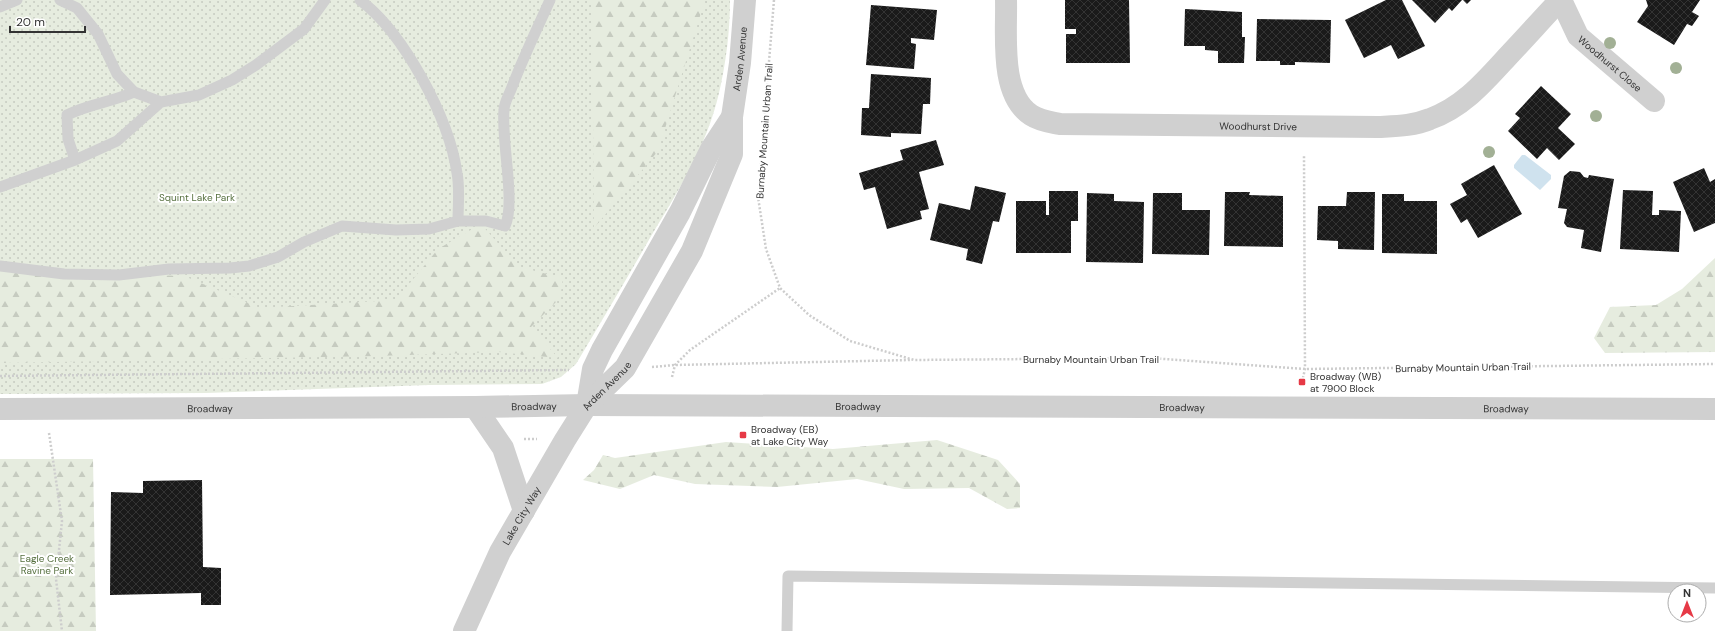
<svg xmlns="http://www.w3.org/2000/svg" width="1715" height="631" viewBox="0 0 1715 631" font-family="'DM Sans',sans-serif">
	<defs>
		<pattern id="grass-dots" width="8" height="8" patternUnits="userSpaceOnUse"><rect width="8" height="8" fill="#e6ecdf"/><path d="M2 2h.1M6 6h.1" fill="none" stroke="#c6cbc0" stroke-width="1.8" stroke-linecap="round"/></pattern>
		<pattern id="forest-firs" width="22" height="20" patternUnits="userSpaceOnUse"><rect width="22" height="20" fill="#e6ecdf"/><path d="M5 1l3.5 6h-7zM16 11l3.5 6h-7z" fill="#c6cbc0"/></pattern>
		<pattern id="building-cross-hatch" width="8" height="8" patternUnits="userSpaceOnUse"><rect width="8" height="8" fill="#1a1a1a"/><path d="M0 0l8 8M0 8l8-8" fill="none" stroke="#333"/></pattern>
	</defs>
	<rect width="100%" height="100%" fill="#fff"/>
	<path fill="url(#grass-dots)" d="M0,0H730C730,31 726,63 719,93C707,146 677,193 650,238C626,280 601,322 576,364L561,377L542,384L429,385L206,393L0,394Z"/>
	<path fill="url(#forest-firs)" d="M592,0H705L658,151L594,228Z
		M481,224L519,267L563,278L560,298L531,327L558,358L499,352L376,356L0,363V271L184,276L260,308L396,300L438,249Z
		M1715,258V352L1605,353L1594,338L1610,307L1656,305L1682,289Z
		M937,440L998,460L1020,484V508L1007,509L969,488L904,489L857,479L777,487L695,484L654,475L620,489L583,480L594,470L603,455L615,458L726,442L833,449Z
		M0,459H93L96,631H0Z"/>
	<path fill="#cfe2ee" d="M1522,155H1525L1551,175V179L1540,190L1514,168V165Z"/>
	<path fill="url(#building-cross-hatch)" d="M1065,0H1129L1130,63H1066V34H1076V29H1065Z
		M1386,0H1402L1425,46L1398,59L1391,45L1364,58L1345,20Z
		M1412,0H1462L1452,11L1449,8L1435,23Z
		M1463,0H1471L1467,4Z
		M1646,0H1700L1692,12L1699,16L1692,26L1687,24L1674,45L1637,22L1648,6Z
		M871,5L937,10L934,40L911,38V43L916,44L914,69L866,65Z
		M1185,9L1242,12V37H1245L1244,63H1218V51L1205,50V46H1184Z
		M1257,19L1331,20L1330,63L1295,62V65H1280V61H1256Z
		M871,74L931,78L930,104H923L921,134L891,133V137L861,135L862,108H869Z
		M1541,86L1571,114L1558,128L1575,144L1559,160L1547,148L1537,159L1508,131L1520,118L1515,114Z
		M936,140L944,165L919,172L929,209L920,211L922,219L887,229L875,187L864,190L859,173L903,160L900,150Z
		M1494,165L1522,214L1478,238L1467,219L1461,223L1450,204L1467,195L1461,184Z
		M1704,168L1710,182L1715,179V223L1694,232L1673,182Z
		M1570,171L1580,172L1584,177L1588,178L1589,175L1614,179L1601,252L1581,248L1584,230L1567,227L1564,223L1567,209L1558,208L1564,176Z
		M975,186L1006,193L999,222L993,221L982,264L966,260L968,249L930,240L939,203L970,210Z
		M1623,190L1653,191L1652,215H1659V210L1681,211L1679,252L1620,249Z
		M1049,191H1078V221H1071V253H1016V201H1046V215H1049Z
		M1225,192H1250L1249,195L1283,196V247L1224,246Z
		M1347,192H1375L1374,250L1338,249V241L1317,240L1318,206H1346Z
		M1087,193L1114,194V201L1144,202L1143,263L1086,262Z
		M1153,193H1182V210H1210L1209,255L1152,254Z
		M1382,194H1404V201H1437V254L1382,253Z
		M202,480L203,567L221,568V605H201V593L110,595L111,492L143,493V481Z"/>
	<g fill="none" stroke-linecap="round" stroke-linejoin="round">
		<path stroke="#cdcdcd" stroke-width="2.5" stroke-dasharray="2 2" stroke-linecap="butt" d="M774,0L758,197L766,249L780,288L809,315L850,341L914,360L1150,358L1305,369L1715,364
			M652,367L675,365L911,360
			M0,376L569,370
			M672,377L675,365L690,350L780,288
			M1302,382L1305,369L1304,155
			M49,433L62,521L56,579L62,631
			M524,439H537"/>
		<path stroke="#d0d0d0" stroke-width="11" d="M60,0L77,8L98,34L117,74L134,92L161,102L199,95L232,80L256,65L304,29L325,0
			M0,7L17,0
			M75,160L68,139L67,115C89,104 112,102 134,92
			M0,187L75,160L117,141L161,102
			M458,221H486L505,226C516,204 501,140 504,110C504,103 509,95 512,87C523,58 537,29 550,0
			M0,266L64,274L119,275L169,269L230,268L249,266L278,257L304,242L342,226L396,230L429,229L458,221C458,206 460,188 457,173C449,118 404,33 360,0
			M787,631L788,576L1715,588"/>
		<g stroke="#d0d0d0" stroke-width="22">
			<path id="s1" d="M1006,0C1007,34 999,94 1031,115C1040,121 1050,122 1060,124L1378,127C1396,126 1413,126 1430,119C1464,107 1486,80 1510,54C1527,36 1543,18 1560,0"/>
			<path id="s2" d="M1561,0L1578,36L1654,101"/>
		</g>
		<g stroke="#d0d0d0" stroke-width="22">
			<path d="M587,405L593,369L602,350L680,212L711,149L732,117"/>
			<path d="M475,407L503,448L524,511"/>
			<path id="s3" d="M0,409L475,407L587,405L1715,409"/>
			<path id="s4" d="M464,631L500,552L565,440L587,405L625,368L692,251L732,154V117L740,63L745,0"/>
		</g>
	</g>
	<g fill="#a2b095">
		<circle cx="1610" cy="43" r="6"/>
		<circle cx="1676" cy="68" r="6"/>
		<circle cx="1596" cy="116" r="6"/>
		<circle cx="1489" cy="152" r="6"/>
	</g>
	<g fill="#e63946" stroke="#fff" stroke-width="1.5">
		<rect x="1298" y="378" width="8" height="8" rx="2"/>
		<rect x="739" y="431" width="8" height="8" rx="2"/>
	</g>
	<g text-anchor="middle" stroke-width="4" stroke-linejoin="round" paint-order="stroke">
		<g font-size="10" fill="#333" stroke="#fff">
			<text dy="4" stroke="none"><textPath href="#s4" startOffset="646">Arden Avenue</textPath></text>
			<text dy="4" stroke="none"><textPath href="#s2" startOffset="82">Woodhurst Close</textPath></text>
			<text dy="4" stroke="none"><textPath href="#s1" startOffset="351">Woodhurst Drive</textPath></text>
			<text transform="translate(764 131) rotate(-86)" y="4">Burnaby Mountain Urban Trail</text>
			<text x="1091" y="363">Burnaby Mountain Urban Trail</text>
			<text transform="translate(1463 367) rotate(-1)" y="4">Burnaby Mountain Urban Trail</text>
			<text dy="4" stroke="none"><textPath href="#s4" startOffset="285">Arden Avenue</textPath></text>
			<text dy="4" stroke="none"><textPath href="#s3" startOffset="534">Broadway</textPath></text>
			<text dy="4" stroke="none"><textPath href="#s3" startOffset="858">Broadway</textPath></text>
			<text dy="4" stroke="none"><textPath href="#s3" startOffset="1182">Broadway</textPath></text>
			<text dy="4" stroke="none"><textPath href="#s3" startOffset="210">Broadway</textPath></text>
			<text dy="4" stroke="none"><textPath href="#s3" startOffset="1506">Broadway</textPath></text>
			<text dy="4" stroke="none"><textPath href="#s4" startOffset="129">Lake City Way</textPath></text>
		</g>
		<g font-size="10" fill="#56703f" stroke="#fff">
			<text x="197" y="201">Squint Lake Park</text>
			<text x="47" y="562">Eagle Creek<tspan x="47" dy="12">Ravine Park</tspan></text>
		</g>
		<g font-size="10" fill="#333" stroke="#fff" text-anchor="start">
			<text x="1310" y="380">Broadway (WB)<tspan x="1310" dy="12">at 7900 Block</tspan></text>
			<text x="751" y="433">Broadway (EB)<tspan x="751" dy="12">at Lake City Way</tspan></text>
		</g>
	</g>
	<g transform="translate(1687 603)"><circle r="19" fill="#ffffff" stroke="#adadad"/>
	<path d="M0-3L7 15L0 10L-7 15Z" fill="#e63946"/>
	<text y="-6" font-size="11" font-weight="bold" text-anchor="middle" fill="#333333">N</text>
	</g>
	<path d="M10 26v6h75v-6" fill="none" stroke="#333333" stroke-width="2"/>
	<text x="16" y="26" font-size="12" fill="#333333" stroke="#ffffff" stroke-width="3" paint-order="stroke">20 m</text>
</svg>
